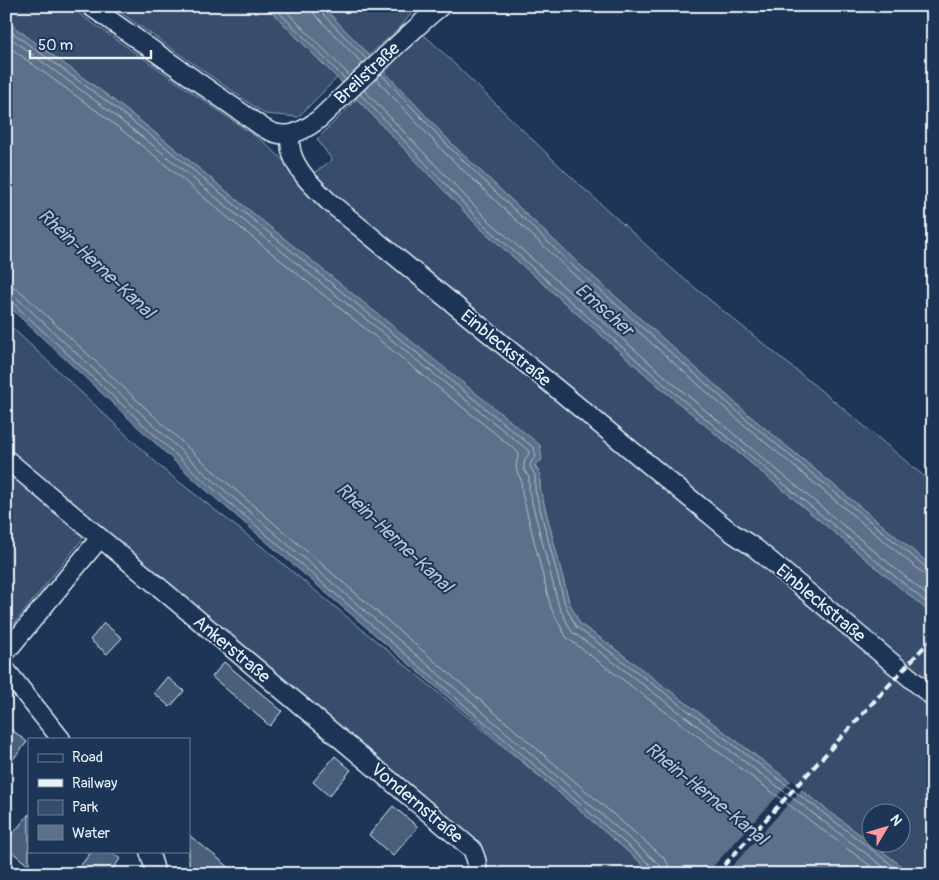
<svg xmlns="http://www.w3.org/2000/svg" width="939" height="880" viewBox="0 0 939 880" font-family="Pangolin,sans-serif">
	<rect width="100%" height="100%" fill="#1d3557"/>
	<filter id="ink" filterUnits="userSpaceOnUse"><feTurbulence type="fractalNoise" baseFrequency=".02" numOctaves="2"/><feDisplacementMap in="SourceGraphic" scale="10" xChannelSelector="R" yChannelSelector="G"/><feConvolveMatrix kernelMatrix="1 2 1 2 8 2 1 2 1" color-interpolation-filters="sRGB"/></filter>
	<g filter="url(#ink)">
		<path fill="#374d6c" stroke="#909fb2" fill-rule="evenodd" d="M6,6H68L265,143L304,180L332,160L317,139L357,99L478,226L662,389L933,615V874H912L607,643L580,624L569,602L540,488V474L510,422L244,206L167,142L108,96L6,21ZM872,812H902V842H872Z
			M111,6H266L337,78L298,117L265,114Z
			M322,6H417L399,29L369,55Z
			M421,33L432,42L569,175L678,274L851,415L933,484V567L750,416L579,264L452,144L385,72Z
			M6,322L164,470L270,553L581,811L654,874H483L484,869L85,536L6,634Z"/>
		<path fill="#5d7089" stroke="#95a4b5" d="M266,6H322L369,55L452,144L579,264L750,416L933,567V615L662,389L478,226L337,78Z
			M6,21L108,96L167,142L244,206L540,445L542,460L534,465L540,474V488L569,602L580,624L607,643L912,874H654L199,484L6,304Z"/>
		<path fill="#1d3557" d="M792,780L803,788L725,874H706Z"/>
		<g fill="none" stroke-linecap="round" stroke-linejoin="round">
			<path stroke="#b0bdcc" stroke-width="1" d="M273,6L346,80
				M281,6L350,76
				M313,6V12L316,16L363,64
				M319,6L321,12L367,60
				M6,28L105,100L163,145L241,210L534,448L536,457L531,462L530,466L535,475V490L565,604L576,627L604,647L904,874
				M6,35L101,105L159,150L237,215L529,451V454L525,459L524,465V470L529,477V491L559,607L572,632L600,652L893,874
				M6,45L97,111L155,156L232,221L518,452L519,455L517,460L516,466L517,472L521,480L522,493L551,608L566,637L881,874
				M381,74L449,147L575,268L747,420L928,569L933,570
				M376,79L444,152L571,272L743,424L924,574L927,576L933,577
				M364,90L486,218L669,380L933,600
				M360,94L482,223L665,385L933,608
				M6,286L14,287L20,291L212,470L663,857L668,864L670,874
				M6,294H11L16,297L207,475L658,863L662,867L663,874
				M6,300L12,302L203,480L654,868L656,874"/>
		</g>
		<path fill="#495e7a" stroke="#e8f1f8" d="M104,623L122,638L107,654L90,640Z
			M224,662L282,711L270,726L212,677Z
			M167,677L184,691L170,707L154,693Z
			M6,725L27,742L6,768Z
			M335,756L351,770L329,796L313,782Z
			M393,806L418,827L393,856L369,835Z
			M29,814V866L6,847V842Z
			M189,835L219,859L237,874H194L189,870Z
			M92,851H111L120,859L109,874H74Z"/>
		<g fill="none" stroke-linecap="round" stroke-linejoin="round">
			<defs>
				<path id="minor" d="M90,6L262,127C284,141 299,134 318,120L396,46L429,16L441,6
					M290,134C290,141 290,148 292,154C298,173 315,188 328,201L731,532L755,548L933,697
					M6,459L472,849C476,858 478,864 477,874
					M6,652L100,538
					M6,670L61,739
					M149,851L154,867V874"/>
			</defs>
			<use href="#minor" stroke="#e8f1f8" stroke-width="21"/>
			<use href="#minor" stroke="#1d3557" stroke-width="18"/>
			<path stroke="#e8f1f8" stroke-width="4" stroke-dasharray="8 4" stroke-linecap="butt" d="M716,874L933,637"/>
		</g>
	</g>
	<g text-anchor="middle" stroke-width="4" stroke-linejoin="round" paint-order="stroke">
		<g font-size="18" fill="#e8f1f8" stroke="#1d3557">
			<text transform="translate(367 73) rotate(-43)" y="6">Breilstraße</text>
			<text transform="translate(506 348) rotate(39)" y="6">Einbleckstraße</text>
			<text transform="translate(821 603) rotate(40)" y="6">Einbleckstraße</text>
			<text transform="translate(232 649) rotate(40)" y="6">Ankerstraße</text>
			<text transform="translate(417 803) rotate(40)" y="6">Vondernstraße</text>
		</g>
		<g font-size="19" font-style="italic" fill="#b7c4d1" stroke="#1d3557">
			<text transform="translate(97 263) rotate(43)" y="7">Rhein-Herne-Kanal</text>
			<text transform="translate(605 309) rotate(41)" y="7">Emscher</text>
			<text transform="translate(395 537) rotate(43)" y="7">Rhein-Herne-Kanal</text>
			<text transform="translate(707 793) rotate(39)" y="7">Rhein-Herne-Kanal</text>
		</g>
	</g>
	<rect width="939" height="880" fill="none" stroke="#1d3557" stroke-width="25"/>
	<rect x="12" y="12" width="914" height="855" fill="none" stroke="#e8f1f8" stroke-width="2" filter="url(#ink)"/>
	<rect x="28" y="738" width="162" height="115" fill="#1d3557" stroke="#6e8097"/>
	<rect x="38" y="754" width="25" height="8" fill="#1d3557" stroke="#6e8097"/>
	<text x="72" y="762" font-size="15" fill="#e8f1f8">Road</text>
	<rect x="38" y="779" width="25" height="8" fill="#e8f1f8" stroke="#6e8097"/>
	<text x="72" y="788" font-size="15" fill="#e8f1f8">Railway</text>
	<rect x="38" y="800" width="25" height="15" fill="#374d6c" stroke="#6e8097"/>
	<text x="72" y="812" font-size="15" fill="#e8f1f8">Park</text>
	<rect x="38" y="825" width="25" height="15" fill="#5d7089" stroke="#6e8097"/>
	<text x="72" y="838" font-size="15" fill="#e8f1f8">Water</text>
	<g transform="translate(886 828) rotate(52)"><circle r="24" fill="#1d3557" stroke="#6e8097"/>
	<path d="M0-4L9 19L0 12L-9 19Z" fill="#ff9aa2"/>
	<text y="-8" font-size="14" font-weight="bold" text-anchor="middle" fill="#e8f1f8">N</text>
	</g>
	<path d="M30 50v8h121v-8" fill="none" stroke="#e8f1f8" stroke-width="2.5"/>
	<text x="38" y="50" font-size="15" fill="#e8f1f8" stroke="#1d3557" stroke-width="4" paint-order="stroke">50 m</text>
</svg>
